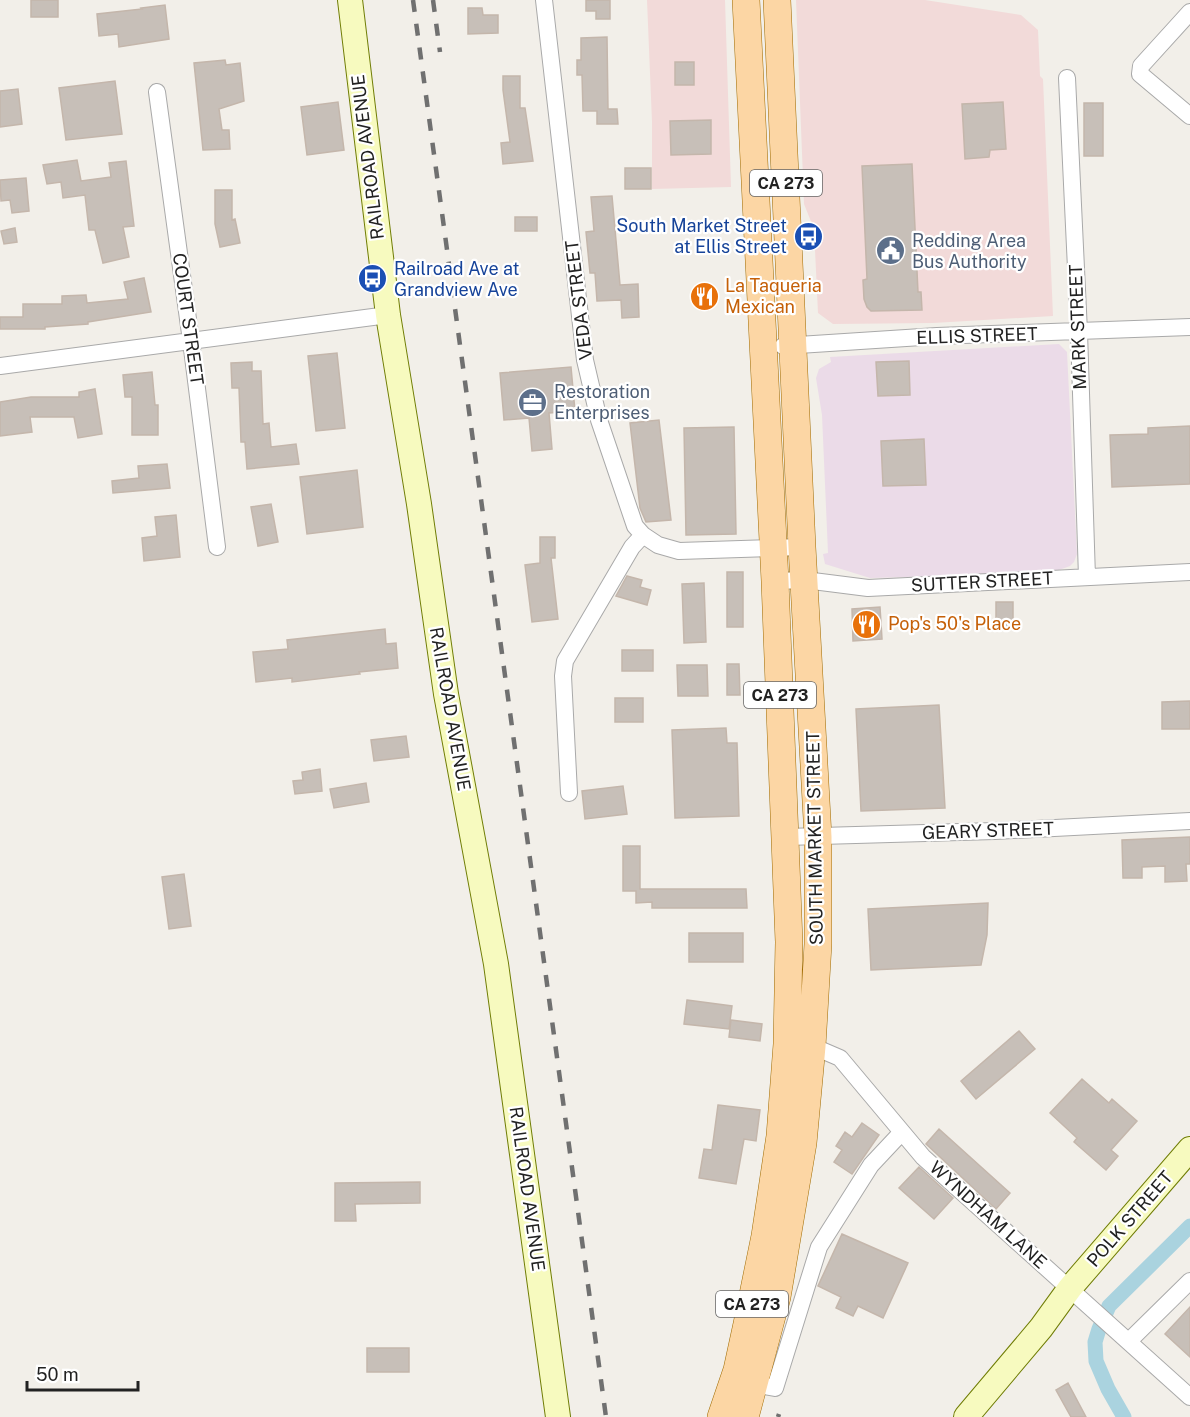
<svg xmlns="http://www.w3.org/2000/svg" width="1190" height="1417" viewBox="0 0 1190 1417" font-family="'Public Sans',sans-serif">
	<rect width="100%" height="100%" fill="#f2efe9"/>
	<path fill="#f2dad9" d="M647,0H725L731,187L652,189V122Z
		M796,0H925L1021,15L1038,30L1040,76L1043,79L1053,316L933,323L833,324L818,313L814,229L804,204Z"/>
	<path fill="#ebdbe8" d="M1059,344L1067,352L1077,554L1074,562L1070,566L1059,570L1016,574L870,578L825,564L823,554L828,553L822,415L816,378L819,369L831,362L830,357Z"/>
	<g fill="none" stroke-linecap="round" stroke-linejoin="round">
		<path stroke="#aad3df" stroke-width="15" d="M1124,1417L1108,1389L1096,1361L1095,1342L1099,1329L1109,1306L1190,1226"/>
	</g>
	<path fill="#c7bfb8" stroke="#c4b6ab" stroke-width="1.5" d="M31,0H58V17H31Z
		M586,0H610V19H596V11H586Z
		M165,5L169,39L119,47L118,34L99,36L97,14L142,9L141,8Z
		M468,8H482L483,15H498V33L468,34Z
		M607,37L608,109H617L618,124H597V111H583L582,75H577V60H581V38Z
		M225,60L226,65L240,63L244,101L219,109L222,130H229L230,149L203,150L194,63Z
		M675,62H694V85H675Z
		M503,76H520V108H525L533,161L503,164L501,143L510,142L503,90Z
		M115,81L122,134L66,140L59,88Z
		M18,89L22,124L0,127V91Z
		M338,102L344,150L307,155L301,107Z
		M1003,102L1006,149L990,150L989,157L965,159L962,104Z
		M1084,103H1103V156H1084Z
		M711,120V154L671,155L670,121Z
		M77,160L81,181L111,177L109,163L126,161L134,226L123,227L129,257L103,263L95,230H89L85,195L63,198L61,182L47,184L43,165Z
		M912,164L918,292H921L922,310L871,311L867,307L864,299L863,280L867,279L862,166Z
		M625,168H651V189H625Z
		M26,178L29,211L12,213L10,200L1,201L0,180Z
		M215,190H232V220L235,219L240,243L220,247L215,224Z
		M612,196L620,285L638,284L639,317L622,318L621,300L597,301L595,273H590L586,232L594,231L591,197Z
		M515,217H537V231H515Z
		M15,228L17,242L4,244L1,231Z
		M144,278L151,312L88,322V324L45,327V329H0V317H23V304H62V296L86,295L87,303L128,299L124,282Z
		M337,353L345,428L316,431L308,356Z
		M909,361L910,395L878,396L876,362Z
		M252,362V371H261L263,424L269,423L271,447L296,444L299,464L247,469L245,442H241L239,388H232L231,363Z
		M571,367L575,411L549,413L552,449L532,451L529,418L504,420L500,373Z
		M152,372L155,405H158V435H132V397H125L123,375Z
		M95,389L102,434L78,438L74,417H30L32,432L0,436V402L31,397H79V392Z
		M659,420L671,520L646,522L640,508L630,423Z
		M1190,426V484L1112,487L1110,435L1148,434V428Z
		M734,427L736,534L686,535L684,428Z
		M924,439L926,485L883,486L881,441Z
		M167,464L170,488L113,493L112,481L139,478L138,466Z
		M357,470L363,527L307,534L300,477Z
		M271,504L278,542L258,546L251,507Z
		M176,515L180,557L144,561L142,538L157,536L155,517Z
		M540,537H555V558H551L558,619L532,622L525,565L540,563Z
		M727,572H743V627H727Z
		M627,576L642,580L640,587L651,590L647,605L616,596Z
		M704,583L706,642L684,643L682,584Z
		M996,602H1013V626H996Z
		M880,607L882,639L853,641L852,609Z
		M385,629L386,644L396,643L398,668L359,672L360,674L292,682V678L256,682L253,652L288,649L287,640Z
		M622,650H653V671H622Z
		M727,664H739L740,695H727Z
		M677,665H707L708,696H678Z
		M615,698H643V722H615Z
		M1190,701V729H1162V702Z
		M939,705L945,808L861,811L856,709Z
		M726,728L727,743H737L739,816L675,818L672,730Z
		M406,736L409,757L374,761L371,740Z
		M320,769L322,791L295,794L293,781L303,780L302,772Z
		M366,783L369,802L334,808L330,789Z
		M623,786L627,814L585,819L582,791Z
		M1190,837V864H1186L1187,881L1165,882V866L1142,867V878H1123L1122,840Z
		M623,846H640V889H746L747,908H652V902L636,903V891H623Z
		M184,874L191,926L169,929L162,877Z
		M988,903L987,935L981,965L871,970L868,909Z
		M689,933H743V962H689Z
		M687,1000L732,1006L729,1029L684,1024Z
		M731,1020L762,1024L760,1041L729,1037Z
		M1019,1031L1035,1049L976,1099L961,1081Z
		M1082,1079L1109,1103L1112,1099L1137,1121L1111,1150L1118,1156L1106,1170L1074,1142L1077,1138L1050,1113Z
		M718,1105L760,1110L756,1141L744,1139L736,1184L699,1178L704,1149L712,1150Z
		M862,1123L879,1135L852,1174L834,1162L842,1150L836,1146L845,1132L852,1137Z
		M939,1129L1010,1193L996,1209L926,1144Z
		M919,1167L953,1198L934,1219L899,1188Z
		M420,1182V1203L355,1204L356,1221H335V1183Z
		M842,1234L908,1263L883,1318L858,1306L853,1316L836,1308L841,1297L818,1286Z
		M1190,1307V1357L1165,1334Z
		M367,1348H409V1372H367Z
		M1068,1383L1086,1417H1071L1056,1390Z"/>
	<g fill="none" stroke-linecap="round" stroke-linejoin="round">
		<defs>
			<path id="street" d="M544,0L585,360L599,420L635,526L643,535L658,545L679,551L802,547
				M1190,12L1141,66L1140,74L1190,116
				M1067,78L1079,332L1087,577
				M157,92L191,341L217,547
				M783,346L937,336L1190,327
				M0,366L388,315
				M775,581L805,580L868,588L1190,572
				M569,793L563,676L565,661L632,547L643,535
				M786,837L995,831L1190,821
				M804,1045L812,1046L840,1058L923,1157L1190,1397
				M1129,1341L1190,1281
				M754,1384L775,1388L819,1247L871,1165L901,1133"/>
			<path id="secondary" d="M350,0L388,315L419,504L446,694L496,964L558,1417
				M966,1417L1041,1328L1070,1288L1190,1149"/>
			<path id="primary" d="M721,1417L737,1370L747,1324L765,1236L780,1136L787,1044L789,942L775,581L746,0
				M745,1417L777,1297L803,1143L812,1046L818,944V837L802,547L777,0"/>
		</defs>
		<use href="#street" stroke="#a9a9a9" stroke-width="18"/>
		<use href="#secondary" stroke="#707d05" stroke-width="26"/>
		<use href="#primary" stroke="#a06b00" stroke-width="28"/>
		<use href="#street" stroke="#fff" stroke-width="16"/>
		<use href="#secondary" stroke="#f7fabf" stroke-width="24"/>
		<use href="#primary" stroke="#fcd6a4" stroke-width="27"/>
		<path stroke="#707070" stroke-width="4.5" stroke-dasharray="12 12" stroke-linecap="butt" d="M413,0L606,1417
			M433,0L440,52
			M778,1417L779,1414"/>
	</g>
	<defs>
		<symbol id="bus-disc" viewBox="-11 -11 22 22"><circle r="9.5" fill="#1a4fb4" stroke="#fff"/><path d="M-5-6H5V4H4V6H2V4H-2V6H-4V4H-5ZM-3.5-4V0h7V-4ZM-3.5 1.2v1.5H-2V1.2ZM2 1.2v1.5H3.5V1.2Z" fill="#fff"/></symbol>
		<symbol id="civic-disc" viewBox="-11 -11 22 22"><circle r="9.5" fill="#5c6f8a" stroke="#fff"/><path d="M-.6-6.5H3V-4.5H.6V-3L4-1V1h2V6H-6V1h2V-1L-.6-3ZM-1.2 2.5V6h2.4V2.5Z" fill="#fff"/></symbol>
		<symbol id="restaurant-disc" viewBox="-11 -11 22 22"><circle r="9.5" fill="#e8710a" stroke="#fff"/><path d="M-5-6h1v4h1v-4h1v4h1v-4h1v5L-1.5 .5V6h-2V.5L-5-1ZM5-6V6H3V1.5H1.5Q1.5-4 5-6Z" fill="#fff"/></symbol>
		<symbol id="office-disc" viewBox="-11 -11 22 22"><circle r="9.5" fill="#5c6f8a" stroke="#fff"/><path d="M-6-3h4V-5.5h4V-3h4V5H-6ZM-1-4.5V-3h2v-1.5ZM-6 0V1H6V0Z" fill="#fff"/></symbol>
	</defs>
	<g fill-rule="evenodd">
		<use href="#bus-disc" x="792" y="220" width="33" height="33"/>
		<use href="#civic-disc" x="874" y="234" width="33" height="33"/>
		<use href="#bus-disc" x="356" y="262" width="33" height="33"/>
		<use href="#restaurant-disc" x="688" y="280" width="33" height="33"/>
		<use href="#office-disc" x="516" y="386" width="33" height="33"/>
		<use href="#restaurant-disc" x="850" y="608" width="33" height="33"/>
	</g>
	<g text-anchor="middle" stroke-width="4.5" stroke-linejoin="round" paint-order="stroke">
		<g fill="#fff" stroke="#646464" stroke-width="1.5">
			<rect x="750" y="170" width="72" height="26" rx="4.5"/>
			<rect x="744" y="682" width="72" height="26" rx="4.5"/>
			<rect x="716" y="1291" width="72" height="26" rx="4.5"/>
		</g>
		<g font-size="16" font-weight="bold" fill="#222">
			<text x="786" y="189">CA 273</text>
			<text x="780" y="701">CA 273</text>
			<text x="752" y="1310">CA 273</text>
		</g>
		<g font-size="18" fill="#222" stroke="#fff">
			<text transform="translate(368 157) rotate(-97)" y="6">RAILROAD AVENUE</text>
			<text transform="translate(579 300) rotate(-97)" y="6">VEDA STREET</text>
			<text transform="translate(188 319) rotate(82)" y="6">COURT STREET</text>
			<text transform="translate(1078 327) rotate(-92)" y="6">MARK STREET</text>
			<text transform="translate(977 336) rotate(-2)" y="6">ELLIS STREET</text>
			<text transform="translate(982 582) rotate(-3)" y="6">SUTTER STREET</text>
			<text transform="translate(450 709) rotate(80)" y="6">RAILROAD AVENUE</text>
			<text transform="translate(988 831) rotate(-2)" y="6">GEARY STREET</text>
			<text transform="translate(815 838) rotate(-91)" y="6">SOUTH MARKET STREET</text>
			<text transform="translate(527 1189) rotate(82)" y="6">RAILROAD AVENUE</text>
			<text transform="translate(988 1215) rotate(42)" y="6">WYNDHAM LANE</text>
			<text transform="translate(1130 1219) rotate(-49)" y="6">POLK STREET</text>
		</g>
		<g font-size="18" fill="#164399" stroke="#fff" text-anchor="end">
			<text x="787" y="232">South Market Street<tspan x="787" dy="21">at Ellis Street</tspan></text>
			<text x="394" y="275" text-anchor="start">Railroad Ave at<tspan x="394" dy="21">Grandview Ave</tspan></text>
		</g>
		<g font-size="18" fill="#4e5e75" stroke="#fff" text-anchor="start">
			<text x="912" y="247">Redding Area<tspan x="912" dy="21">Bus Authority</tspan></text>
			<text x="554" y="398">Restoration<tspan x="554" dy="21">Enterprises</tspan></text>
		</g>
		<g font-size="18" fill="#c56008" stroke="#fff" text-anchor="start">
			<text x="725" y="292">La Taqueria<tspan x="725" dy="21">Mexican</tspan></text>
			<text x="888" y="630">Pop's 50's Place</text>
		</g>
	</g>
	<path d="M27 1381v9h111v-9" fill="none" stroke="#222222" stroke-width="3"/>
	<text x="36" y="1381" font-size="18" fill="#222222" stroke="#ffffff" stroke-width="4.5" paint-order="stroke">50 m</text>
</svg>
